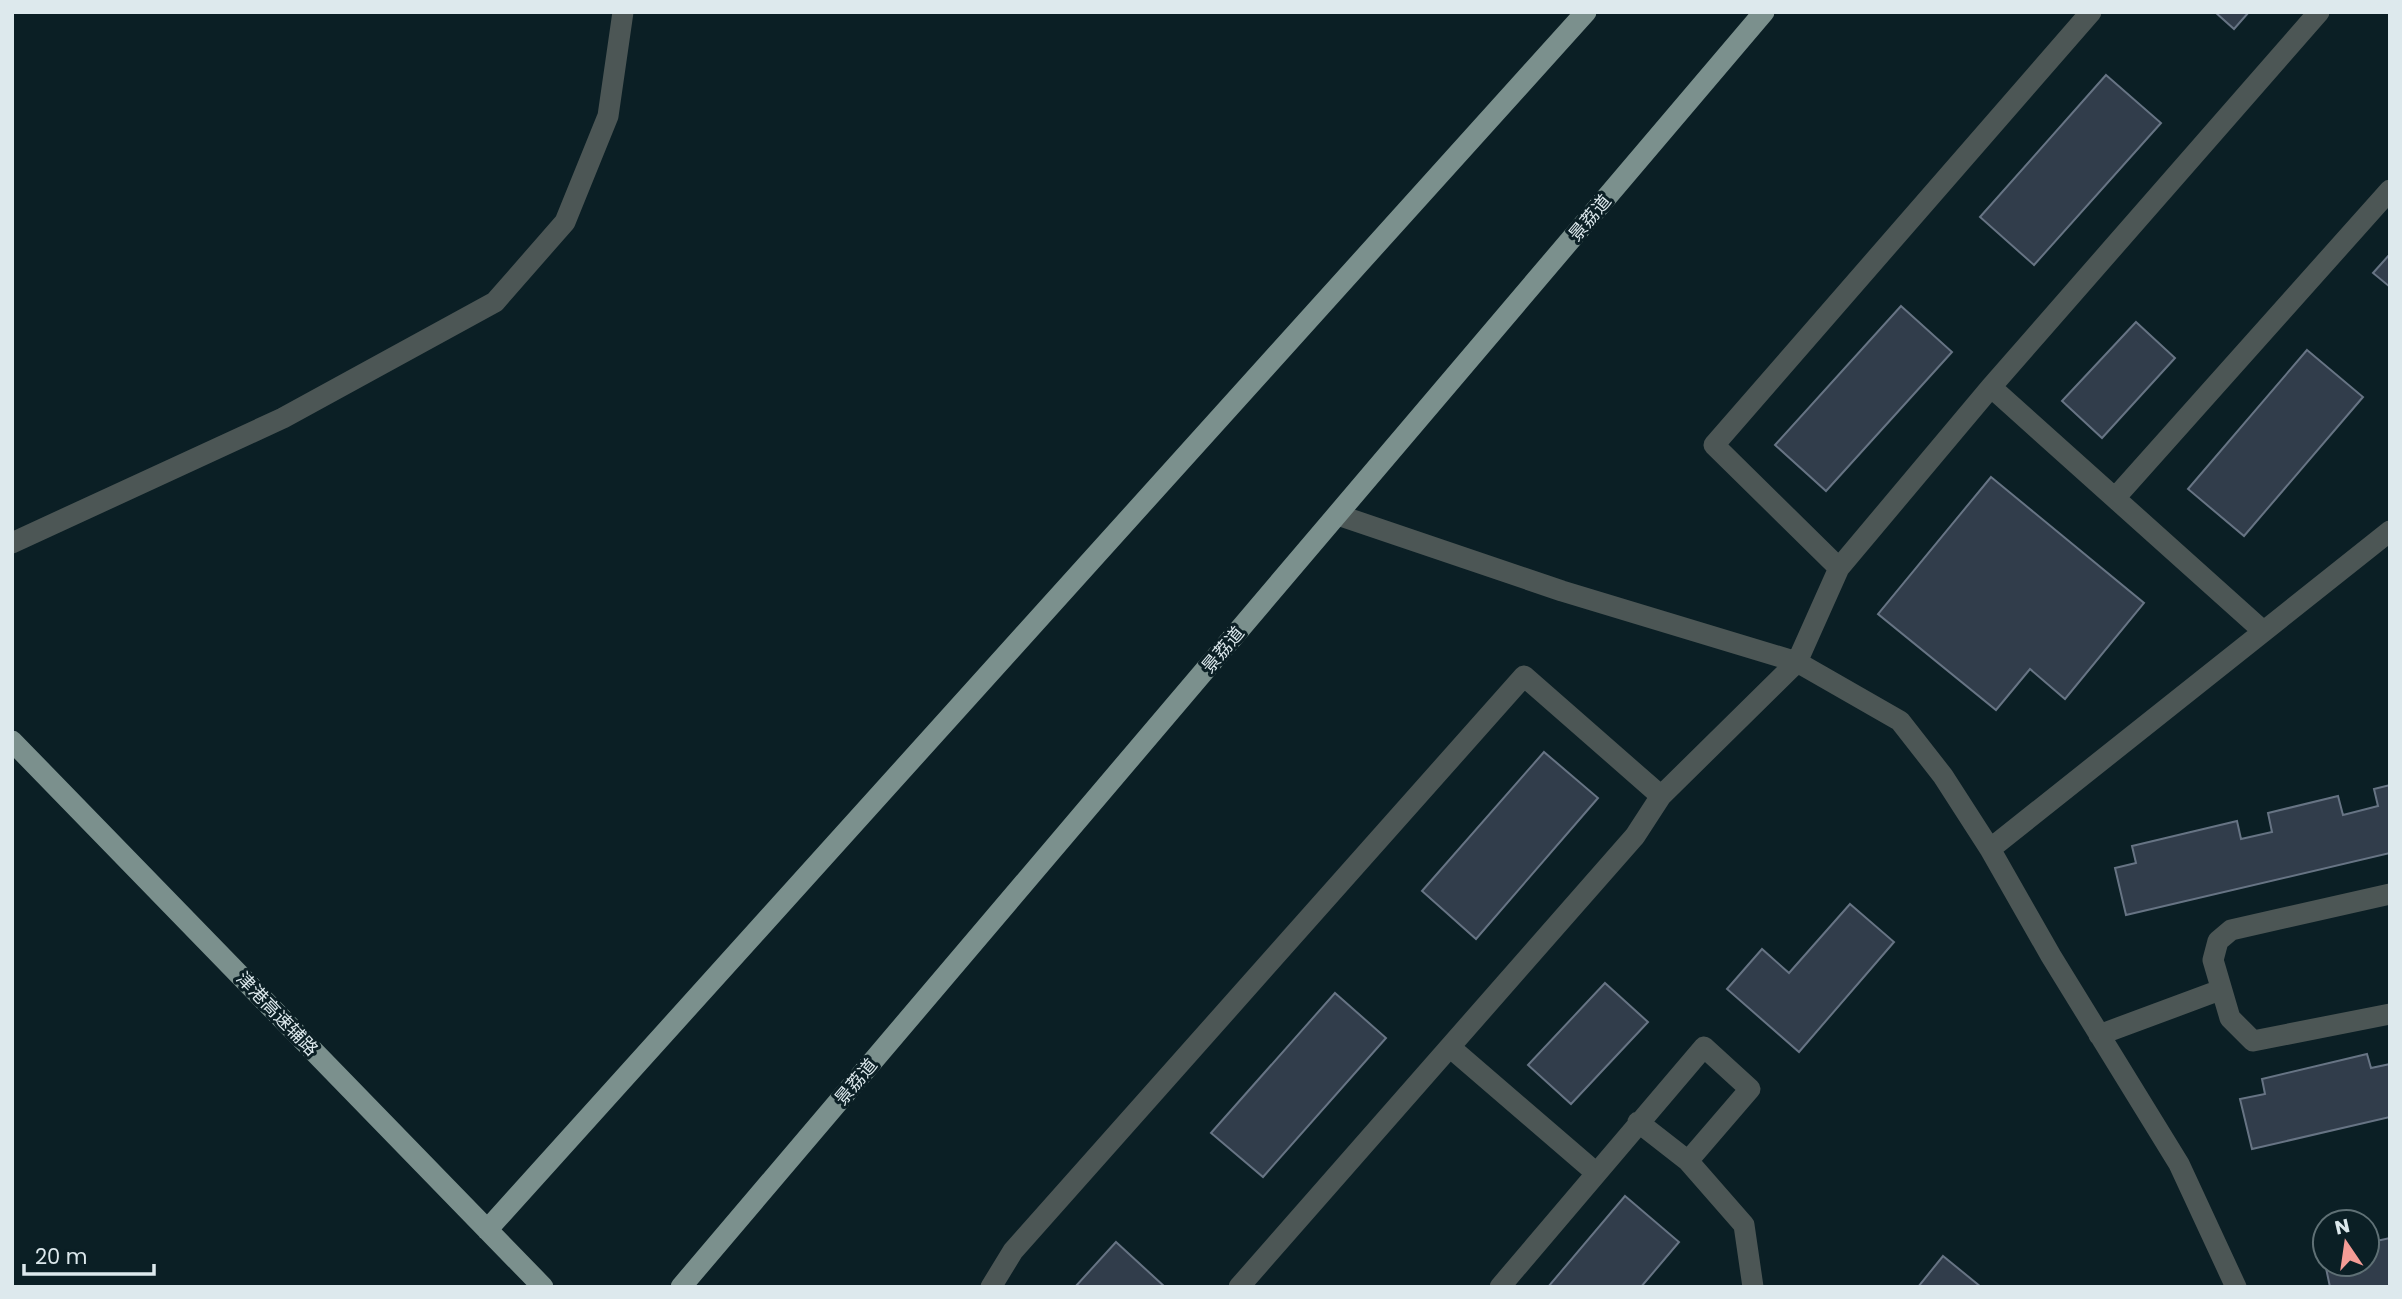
<svg xmlns="http://www.w3.org/2000/svg" width="2402" height="1299" viewBox="0 0 2402 1299" font-family="Poppins,'Noto Sans SC',sans-serif">
	<rect width="100%" height="100%" fill="#0b1f25"/>
	<path fill="#313d4b" stroke="#677484" stroke-width="2" d="M2215,12H2249L2234,29Z
		M2106,75L2161,123L2034,265L1980,217Z
		M2390,254V287L2373,273Z
		M1901,306L1952,352L1826,491L1775,445Z
		M2136,322L2175,358L2102,438L2062,401Z
		M2307,350L2363,397L2244,536L2188,489Z
		M1991,477L2144,603L2065,699L2030,669L1996,710L1878,614Z
		M1544,752L1598,798L1476,939L1422,891Z
		M2390,785V853L2126,915L2115,868L2136,863L2132,846L2237,821L2241,839L2272,832L2268,813L2338,796L2343,815L2378,806L2374,789Z
		M1850,904L1894,942L1799,1052L1727,989L1762,949L1789,973Z
		M1605,983L1648,1022L1571,1104L1528,1065Z
		M1335,993L1386,1038L1263,1177L1211,1133Z
		M2367,1054L2371,1068L2390,1064V1117L2252,1149L2240,1099L2265,1094L2262,1079Z
		M1625,1196L1679,1242L1641,1287H1548Z
		M2390,1238V1287H2330L2323,1254L2325,1253V1264H2367V1243Z
		M1116,1242L1165,1287H1075Z
		M1943,1256L1981,1287H1918Z"/>
	<g fill="none" stroke-linecap="round" stroke-linejoin="round">
		<path stroke="#4c5655" stroke-width="21" d="M1991,387L2263,631
			M2115,498L2390,190
			M1338,515L1562,591L1797,662L1900,721L1943,776L1990,849L2051,956L2179,1164L2236,1287
			M12,543L283,418L495,302L565,222L608,116L623,12
			M1839,568L1714,445L2091,12
			M1990,849L2390,531
			M2390,894L2231,930L2218,941L2213,960L2230,1018L2253,1041L2390,1014
			M2099,1035L2220,990
			M1451,1048L1595,1172
			M1638,1122L1688,1161L1744,1225L1753,1287
			M991,1287L1013,1251L1524,676L1661,796L1797,662L1839,568L1991,387L2319,12
			M1239,1287L1635,836L1661,796
			M1500,1287L1704,1047L1750,1089L1688,1161"/>
		<path stroke="#7b908d" stroke-width="21" d="M12,741L543,1287
			M487,1230L1586,12
			M681,1287L1764,12"/>
	</g>
	<g text-anchor="middle" stroke-width="6" stroke-linejoin="round" paint-order="stroke">
		<g font-size="18" fill="#dde9ed" stroke="#0b1f25">
			<text transform="translate(1590 218) rotate(-50)" y="6">景荔道</text>
			<text transform="translate(1223 650) rotate(-50)" y="6">景荔道</text>
			<text transform="translate(277 1014) rotate(46)" y="6">津港高速辅路</text>
			<text transform="translate(856 1082) rotate(-50)" y="6">景荔道</text>
		</g>
	</g>
	<rect width="2402" height="1299" fill="none" stroke="#dde9ed" stroke-width="28"/>
	<g transform="translate(2346 1243) rotate(347)"><circle r="33" fill="#0b1f25" stroke="#5f7075" stroke-width="2"/>
	<path d="M0-5L12 26L0 18L-12 26Z" fill="#f59c96"/>
	<text y="-10" font-size="19" font-weight="bold" text-anchor="middle" fill="#dde9ed">N</text>
	</g>
	<path d="M24 1264v10h130v-10" fill="none" stroke="#dde9ed" stroke-width="3.5"/>
	<text x="35" y="1264" font-size="21" fill="#dde9ed" stroke="#0b1f25" stroke-width="5" paint-order="stroke">20 m</text>
</svg>
